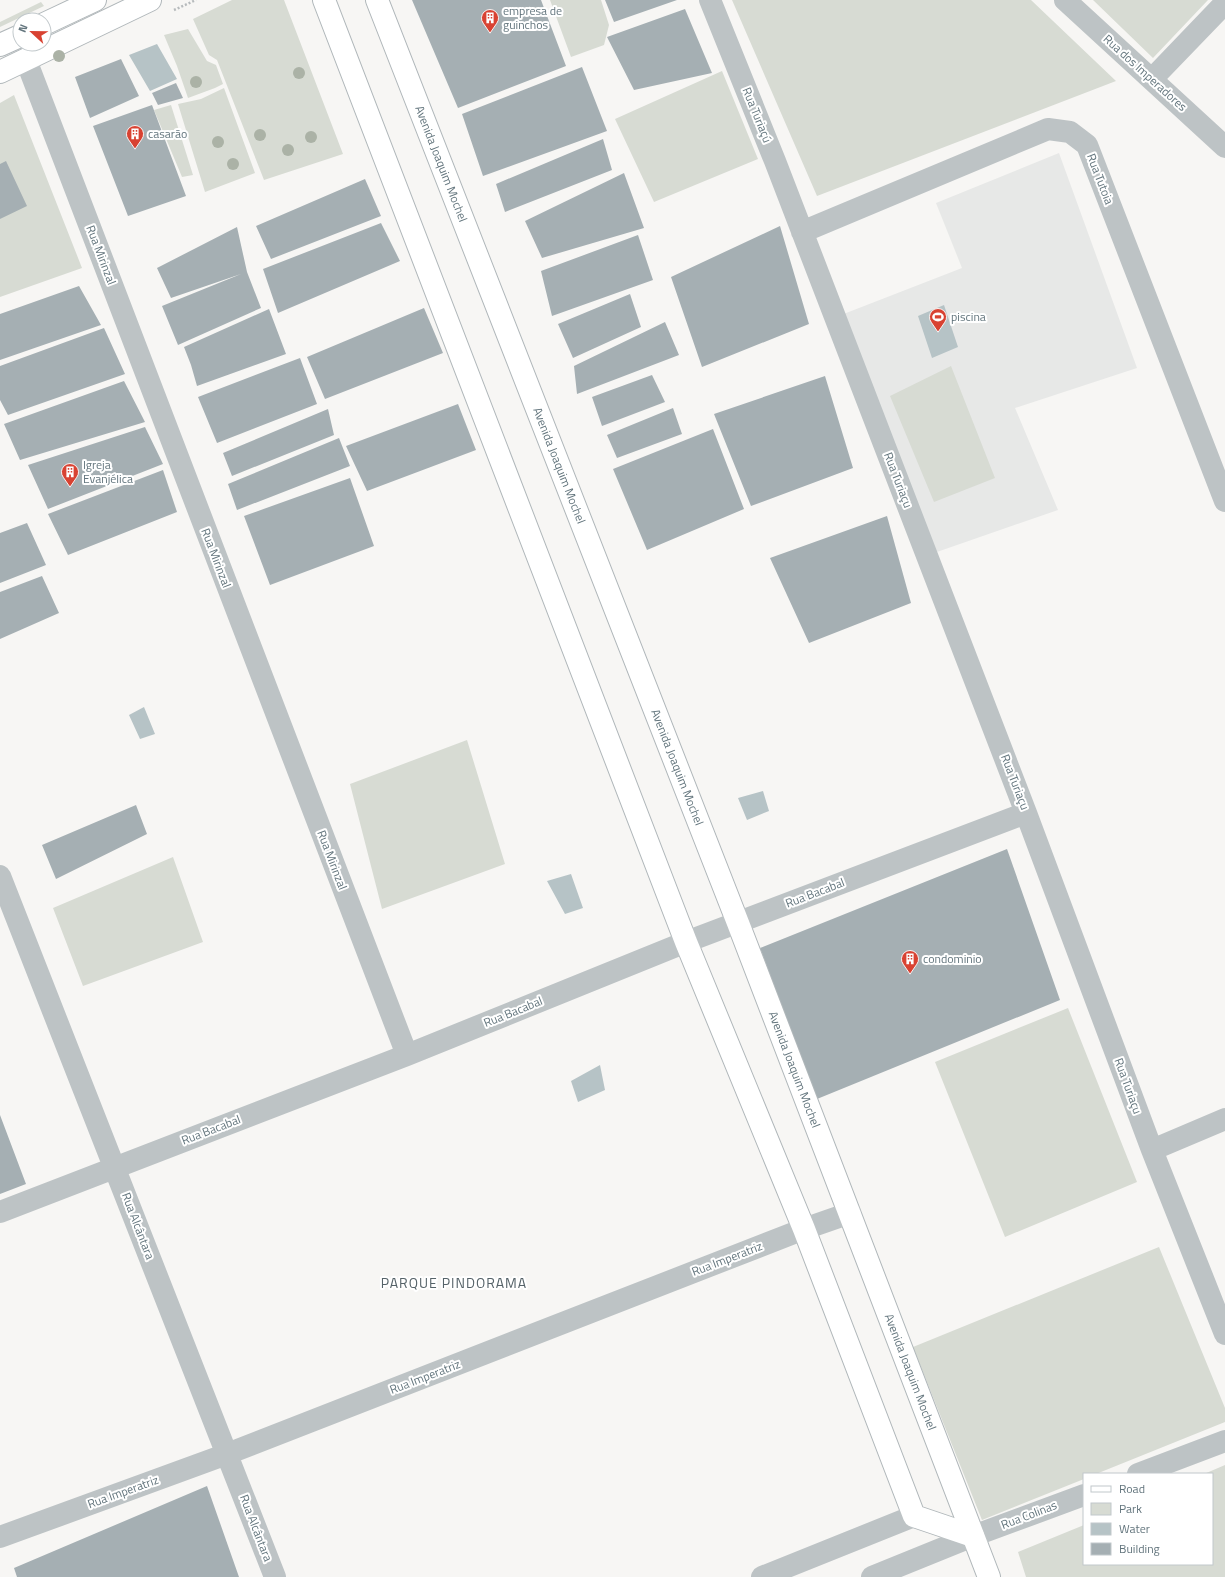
<svg xmlns="http://www.w3.org/2000/svg" width="1225" height="1577" viewBox="0 0 1225 1577" font-family="'Titillium Web',sans-serif">
	<rect width="100%" height="100%" fill="#f7f6f4"/>
	<path fill="#e7e8e7" d="M1059,153L1137,368L1015,408L1058,510L934,553L841,315L962,268L936,203Z"/>
	<path fill="#d7dbd3" d="M232,0H284L343,154L264,180L217,60L209,55L193,19Z
		M550,0H601L609,25L604,45L571,57Z
		M732,0H1031L1116,81L817,196Z
		M1093,0H1208L1153,58Z
		M41,2L44,6L0,27V22Z
		M188,29L207,61L216,65L223,84L215,88L188,98L177,66L164,35Z
		M722,71L758,159L654,202L615,119Z
		M224,88L255,173L205,192L178,104L201,99Z
		M14,95L82,268L0,297V103Z
		M171,105L193,175L182,177L154,110Z
		M951,366L995,478L934,502L890,396Z
		M467,740L505,864L382,909L350,784Z
		M173,857L203,942L83,986L53,908Z
		M1068,1008L1137,1182L1005,1237L935,1062Z
		M1159,1247L1225,1408V1422L1096,1474H1084V1479L982,1520L913,1347Z
		M1225,1465V1577H1026L1018,1552L1084,1525V1564H1212V1474H1204Z"/>
	<path fill="#b6c3c6" d="M157,44L177,79L150,91L129,55Z
		M944,305L958,347L932,358L918,316Z
		M144,707L155,734L140,739L129,715Z
		M763,791L769,811L747,820L738,798Z
		M571,874L583,908L565,914L547,881Z
		M600,1065L605,1090L578,1102L571,1081Z"/>
	<path fill="#a5afb3" d="M412,0H541L566,66L458,108Z
		M605,0H677L614,22Z
		M685,9L712,73L634,90L607,37Z
		M121,59L139,96L90,118L75,77Z
		M582,67L607,131L483,176L462,114Z
		M176,83L183,98L158,105L152,93Z
		M152,105L186,196L128,216L93,126Z
		M603,139L612,170L505,212L496,184Z
		M6,161L27,206L0,219V164Z
		M624,173L644,228L542,258L525,221Z
		M365,179L381,216L271,259L256,226Z
		M381,223L400,261L278,313L263,269Z
		M780,226L809,324L702,367L671,277Z
		M237,227L247,272L261,308L178,345L162,306L241,274L171,298L157,268Z
		M638,235L653,280L552,316L541,271Z
		M79,286L101,325L0,360V314Z
		M630,294L641,327L573,358L558,324Z
		M424,308L443,353L325,399L307,357Z
		M269,309L286,354L197,386L191,365L184,347Z
		M665,322L679,355L577,394L574,366Z
		M104,328L125,374L8,415L0,400V366Z
		M300,358L317,404L217,443L198,397Z
		M652,375L665,402L602,426L592,397Z
		M825,376L853,468L751,506L714,414Z
		M124,381L145,422L20,460L4,424Z
		M458,404L476,450L367,491L346,446Z
		M673,408L682,434L617,458L607,435Z
		M328,409L334,435L232,476L223,453Z
		M145,427L163,464L48,509L28,465Z
		M713,429L744,509L647,550L613,469Z
		M339,438L350,466L237,510L228,484Z
		M163,470L177,512L68,555L48,514Z
		M350,478L374,546L270,585L244,516Z
		M887,516L911,603L809,643L770,558Z
		M27,523L46,565L0,583V533Z
		M42,576L59,613L0,639V592Z
		M136,805L147,834L56,879L42,845Z
		M1007,849L1060,1000L817,1099L760,948Z
		M0,1115L26,1184L0,1194Z
		M207,1486L239,1577H17L14,1568Z"/>
	<g fill="none" stroke-linecap="round" stroke-linejoin="round">
		<defs>
			<g id="secondary">
				<path d="M324,0L686,942L804,1229L914,1516L973,1536"/>
				<path id="s1" d="M377,0L738,923L989,1577"/>
				<path d="M44,24L95,0"/>
				<path d="M0,45L20,36"/>
				<path d="M0,72L150,0"/>
			</g>
		</defs>
		<use href="#secondary" stroke="#b0b7ba" stroke-width="24"/>
		<path stroke="#b6babc" stroke-width="2.5" stroke-dasharray="2 2" stroke-linecap="butt" d="M174,10L196,0"/>
		<path stroke="#bdc3c5" stroke-width="22" d="M710,0L775,161L1026,813L1152,1150L1225,1334
			M1065,0L1225,147
			M26,60L407,1055
			M1152,79L1225,3
			M802,232L1048,129L1070,132L1087,145L1225,501
			M0,876L275,1577
			M1152,1150L1225,1119
			M0,1212L407,1055L686,942L1026,813
			M1138,1474L1225,1441
			M0,1537L227,1454L804,1229L850,1213
			M762,1577L914,1516
			M872,1577L973,1536L1084,1495"/>
		<use href="#secondary" stroke="#fff" stroke-width="22"/>
	</g>
	<g fill="#abb2a6">
		<circle cx="59" cy="56" r="6"/>
		<circle cx="299" cy="73" r="6"/>
		<circle cx="196" cy="82" r="6"/>
		<circle cx="260" cy="135" r="6"/>
		<circle cx="311" cy="137" r="6"/>
		<circle cx="218" cy="142" r="6"/>
		<circle cx="288" cy="150" r="6"/>
		<circle cx="233" cy="164" r="6"/>
	</g>
	<defs>
		<symbol id="building-pin" viewBox="-11 -11 22 30"><path d="M0 17L-7.5 6A9.5 9.5 0 1 1 7.5 6Z" fill="#d84232" stroke="#fff"/><path d="M-4-6H4V6H1V3H-1V6H-4ZM-2.5-4.3h1.7v1.8h-1.7ZM.8-4.3h1.7v1.8H.8ZM-2.5-1h1.7V.8h-1.7ZM.8-1h1.7V.8H.8Z" fill="#fff"/></symbol>
		<symbol id="stadium-pin" viewBox="-11 -11 22 30"><path d="M0 17L-7.5 6A9.5 9.5 0 1 1 7.5 6Z" fill="#d84232" stroke="#fff"/><path d="M0-5a6.5 5 0 1 0 0 10a6.5 5 0 1 0 0-10ZM-3.5-1.8h7v3.6h-7Z" fill="#fff"/></symbol>
	</defs>
	<g fill-rule="evenodd">
		<use href="#building-pin" x="480" y="8" width="20" height="27"/>
		<use href="#building-pin" x="125" y="124" width="20" height="27"/>
		<use href="#stadium-pin" x="928" y="307" width="20" height="27"/>
		<use href="#building-pin" x="60" y="462" width="20" height="27"/>
		<use href="#building-pin" x="900" y="949" width="20" height="27"/>
	</g>
	<g text-anchor="middle" stroke-width="4" stroke-linejoin="round" paint-order="stroke">
		<g font-size="12" fill="#63757d" stroke="#fff" text-anchor="start">
			<text x="503" y="15">empresa de<tspan x="503" dy="14">guinchos</tspan></text>
			<text x="148" y="138">casarão</text>
			<text x="951" y="321">piscina</text>
			<text x="83" y="469">Igreja<tspan x="83" dy="14">Evanjélica</tspan></text>
			<text x="923" y="963">condominio</text>
		</g>
		<g font-size="12" fill="#63757d" stroke="#fff">
			<text transform="translate(1145 73) rotate(42)" y="4">Rua dos Imperadores</text>
			<text transform="translate(757 115) rotate(68)" y="4">Rua Turiaçú</text>
			<text dy="4" stroke="none"><textPath href="#s1" startOffset="176">Avenida Joaquim Mochel</textPath></text>
			<text transform="translate(1100 179) rotate(69)" y="4">Rua Tutoia</text>
			<text transform="translate(101 255) rotate(69)" y="4">Rua Mirinzal</text>
			<text dy="4" stroke="none"><textPath href="#s1" startOffset="500">Avenida Joaquim Mochel</textPath></text>
			<text transform="translate(898 480) rotate(69)" y="4">Rua Turiaçu</text>
			<text transform="translate(216 558) rotate(69)" y="4">Rua Mirinzal</text>
			<text dy="4" stroke="none"><textPath href="#s1" startOffset="824">Avenida Joaquim Mochel</textPath></text>
			<text transform="translate(1015 782) rotate(69)" y="4">Rua Turiaçu</text>
			<text transform="translate(332 860) rotate(69)" y="4">Rua Mirinzal</text>
			<text transform="translate(815 893) rotate(-21)" y="4">Rua Bacabal</text>
			<text transform="translate(513 1012) rotate(-22)" y="4">Rua Bacabal</text>
			<text dy="4" stroke="none"><textPath href="#s1" startOffset="1148">Avenida Joaquim Mochel</textPath></text>
			<text transform="translate(1128 1086) rotate(70)" y="4">Rua Turiaçu</text>
			<text transform="translate(211 1130) rotate(-21)" y="4">Rua Bacabal</text>
			<text transform="translate(138 1226) rotate(69)" y="4">Rua Alcântara</text>
			<text transform="translate(727 1259) rotate(-21)" y="4">Rua Imperatriz</text>
			<text dy="4" stroke="none"><textPath href="#s1" startOffset="1472">Avenida Joaquim Mochel</textPath></text>
			<text transform="translate(425 1377) rotate(-21)" y="4">Rua Imperatriz</text>
			<text transform="translate(123 1492) rotate(-20)" y="4">Rua Imperatriz</text>
			<text transform="translate(1029 1515) rotate(-21)" y="4">Rua Colinas</text>
			<text transform="translate(256 1528) rotate(69)" y="4">Rua Alcântara</text>
		</g>
		<g font-size="14" letter-spacing="1" fill="#556268" stroke="#fff">
			<text x="454" y="1288">PARQUE PINDORAMA</text>
		</g>
	</g>
	<rect x="1083" y="1473" width="130" height="92" fill="#ffffff" stroke="#c1c8cb"/>
	<rect x="1091" y="1486" width="20" height="6" fill="#ffffff" stroke="#c1c8cb"/>
	<text x="1119" y="1493" font-size="12" fill="#63757d">Road</text>
	<rect x="1091" y="1503" width="20" height="12" fill="#d7dbd3" stroke="#c1c8cb"/>
	<text x="1119" y="1513" font-size="12" fill="#63757d">Park</text>
	<rect x="1091" y="1523" width="20" height="12" fill="#b6c3c6" stroke="#c1c8cb"/>
	<text x="1119" y="1533" font-size="12" fill="#63757d">Water</text>
	<rect x="1091" y="1543" width="20" height="12" fill="#a5afb3" stroke="#c1c8cb"/>
	<text x="1119" y="1553" font-size="12" fill="#63757d">Building</text>
	<g transform="translate(32 32) rotate(292)"><circle r="19" fill="#ffffff" stroke="#c1c8cb"/>
	<path d="M0-3L7 15L0 10L-7 15Z" fill="#d84232"/>
	<text y="-6" font-size="11" font-weight="bold" text-anchor="middle" fill="#63757d">N</text>
	</g>
</svg>
